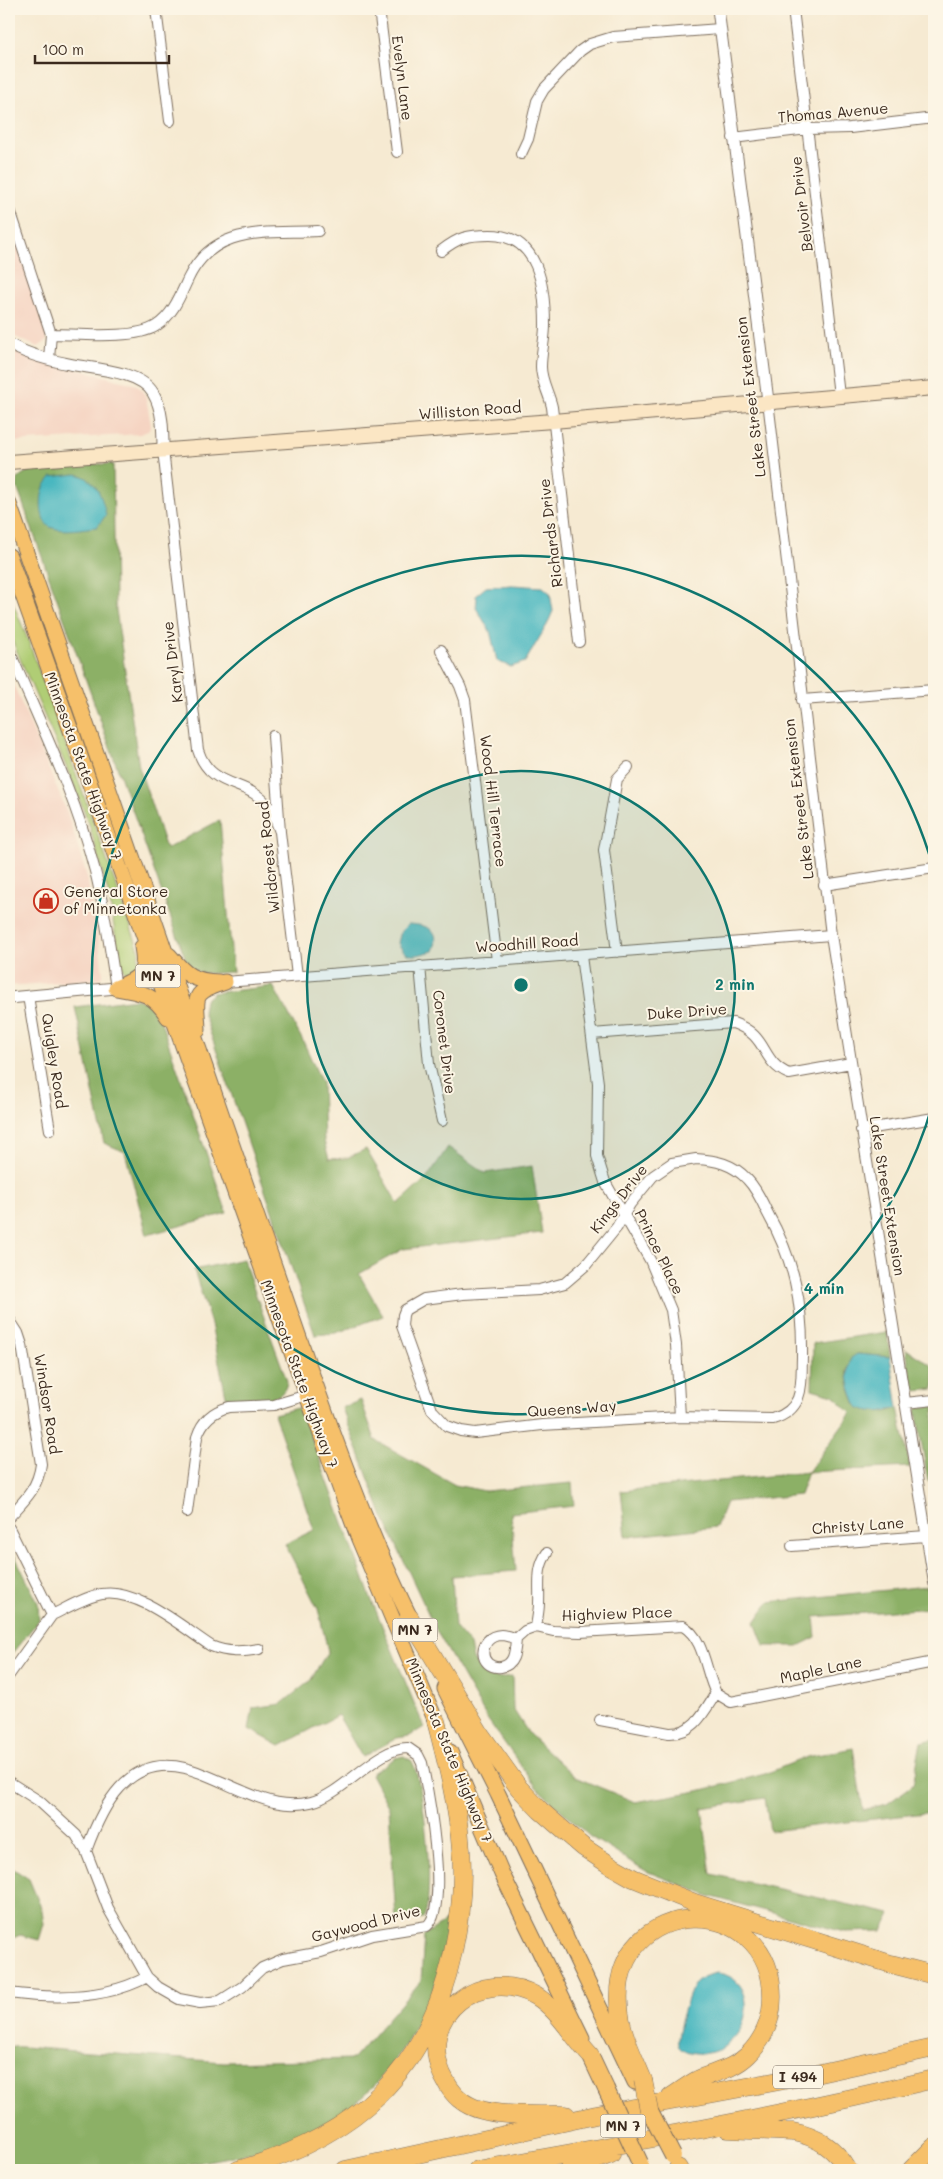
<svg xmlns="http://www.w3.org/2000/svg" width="943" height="2179" viewBox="0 0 943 2179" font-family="Mali,sans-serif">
	<rect width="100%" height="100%" fill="#fcf5e5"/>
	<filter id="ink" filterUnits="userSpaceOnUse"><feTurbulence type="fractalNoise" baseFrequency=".02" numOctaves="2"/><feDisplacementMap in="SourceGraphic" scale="10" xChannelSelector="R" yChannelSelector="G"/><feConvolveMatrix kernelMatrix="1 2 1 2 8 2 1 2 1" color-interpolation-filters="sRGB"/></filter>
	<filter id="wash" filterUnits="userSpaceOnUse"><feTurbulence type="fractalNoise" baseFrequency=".0096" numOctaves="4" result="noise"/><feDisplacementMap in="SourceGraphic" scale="20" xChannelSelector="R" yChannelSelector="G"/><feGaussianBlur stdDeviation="1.12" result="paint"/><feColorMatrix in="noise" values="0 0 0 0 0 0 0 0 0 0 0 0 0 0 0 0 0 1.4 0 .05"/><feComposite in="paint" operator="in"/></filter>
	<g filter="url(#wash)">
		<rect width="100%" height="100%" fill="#f6ead2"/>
		<path fill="#f5d3c1" d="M9,198L47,335V341L38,347L9,334Z
			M9,348L21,354L137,385L144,392L147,403L151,425L148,431L140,434L9,442Z
			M9,674L68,815L87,877L100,950L103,975L99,979L9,986Z"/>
		<path fill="#b0cd74" stroke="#767c49" d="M9,593L30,645L139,950L138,964L131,973H126L120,963L109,896L89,824L74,785L9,633Z"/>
		<path fill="#8cb066" stroke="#646d42" d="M113,464L115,603L139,767L166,849L220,820L233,972C217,972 197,978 187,963L17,487V479C34,460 88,465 113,464Z
			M273,986L303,1041L322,1083L324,1141L329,1159L347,1158L366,1149L398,1204L427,1178L448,1147L485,1173L532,1166L542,1233L403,1249L359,1274L383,1316L336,1333L315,1335L203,1012L205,1000L213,993Z
			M136,999L146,1002L159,1016L227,1213L147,1235L125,1152L104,1143L75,1007Z
			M243,1259L287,1381C285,1407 247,1399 227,1401L211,1324L194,1270Z
			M887,1332L890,1357L857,1354L847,1370L850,1389L857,1407L886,1412L898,1408L910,1467L808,1472L800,1495L726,1502L716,1527L626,1537L621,1491L808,1472L851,1413L833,1395L812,1389L813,1343Z
			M906,1349L934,1367V1389L916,1391L912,1387Z
			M361,1400L375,1440L455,1485L485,1491L572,1483L574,1506L511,1513L516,1571L452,1576L455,1627L470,1645L473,1659L479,1669L487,1677L499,1678L512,1676L513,1709L529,1734L575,1777L635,1802L698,1791L765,1774L807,1757L853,1748L863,1810L887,1804L913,1785L921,1742L934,1739V1812L770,1831L765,1798L702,1808L711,1874L891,1914L882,1931L844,1932L709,1896L646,1871L589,1836L537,1788L488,1720L437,1632L383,1517L342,1408Z
			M934,1406V1479L928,1481L916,1410L920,1407Z
			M297,1408L302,1412L372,1601L424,1727L410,1736L397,1738L362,1757L338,1715L280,1746L249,1729L253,1708L281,1704L310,1681L328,1651L318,1609L285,1544L314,1530L274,1414Z
			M9,1544L38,1603L39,1620L9,1657Z
			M927,1586L931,1608L814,1617L816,1637L798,1646H764L755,1622L769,1602Z
			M404,1756C405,1757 410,1760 411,1760C424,1777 436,1901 423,1918L396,1920L389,1808L371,1774L395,1758Z
			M9,1866L29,1879L42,1910L44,1924L39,1940L20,1935L9,1940Z
			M446,1921L449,1928L434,1989L405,2046L377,2083L345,2113L311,2130L260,2151L160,2170H9V2046L224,2062L353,2059L421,1981L424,1935Z"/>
		<path fill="#48b7c0" stroke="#42706f" d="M76,474C96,478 102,496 106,515L97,527C83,528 63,533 50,527C39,521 40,496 44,487C46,483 49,480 51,477Z
			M512,585L543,587L550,593L553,611L547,625L525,662L511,667L497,661L490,631L476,608L477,598L475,596L486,587Z
			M408,924C425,925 443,928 433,951C415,955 408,961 398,943L401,931Z
			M857,1354L890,1357L898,1408C882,1413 872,1413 857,1407C850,1388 845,1377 851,1358Z
			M717,1973C769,1979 746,2065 690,2052C685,2051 679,2050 678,2044C676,2034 689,1990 696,1982C702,1976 709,1975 717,1973Z"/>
	</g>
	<g filter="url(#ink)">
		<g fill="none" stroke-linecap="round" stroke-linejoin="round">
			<defs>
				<path id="minor" d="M156,9L170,121
					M379,9L397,152
					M793,9L839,395
					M733,138L808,129L850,128L934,118
					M521,154L528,139L537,101L544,89L580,51L590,44L613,37L720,29
					M9,197V207L51,334L49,359
					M441,251C459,237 467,235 490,235C539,235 545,287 545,325C545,339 541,353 541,367C541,381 549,393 552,407L579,642
					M51,334C78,334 134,340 156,326C173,315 180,296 188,279C214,224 266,234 318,231
					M768,401L831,935L934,1583
					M163,450L198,750C211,791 248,778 269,807C274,814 277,824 280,832
					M9,650C40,723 75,794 95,871C105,909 110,949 116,988
					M441,650L460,686L465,700L497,961
					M802,700L934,690
					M273,736L280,832L297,976
					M824,885L934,868
					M617,952L604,850L617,779L628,767
					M581,956L598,1083L597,1156L605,1182L650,1260L671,1310L676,1345L680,1417
					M420,966L429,1064L442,1121
					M225,982L831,935
					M28,996L50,1130
					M592,1034L733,1023C770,1036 759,1061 789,1074L851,1063
					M861,1130L934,1118
					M696,1159C716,1160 733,1164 747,1179C756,1188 762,1201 767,1212C794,1260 803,1302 802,1357C801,1385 805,1409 773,1419L680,1417L542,1425L475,1433L461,1431L447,1426L432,1410L402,1326L403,1315L405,1310L424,1299L463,1294L539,1290L565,1283L586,1265L617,1227L630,1204L653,1176L672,1163Z
					M9,1319L18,1333L22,1345L41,1464C38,1488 25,1500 9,1517
					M905,1403L934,1400
					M187,1512L197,1437C202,1421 213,1411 229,1407L274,1405L307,1395
					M9,1528L52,1615L9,1675
					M792,1546L926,1536
					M52,1615C67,1608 84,1597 102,1594C137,1588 182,1627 211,1646C228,1653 242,1652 259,1649
					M536,1627C537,1619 539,1611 539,1603C540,1584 536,1569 547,1553
					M516,1639C511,1637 506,1635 501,1635C477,1636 478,1670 501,1667C515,1665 515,1650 516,1639L525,1631L536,1627L553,1631L580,1632L683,1626C705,1639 705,1672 716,1693L731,1702L934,1662
					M600,1720L669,1733C694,1734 704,1712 716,1693
					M9,1782L39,1801L76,1835L86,1851L108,1908L147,1977L158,1987L179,1999L200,2003L220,2001L242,1987L262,1968L283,1959L321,1952L372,1935L427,1926C450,1907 428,1791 422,1763L418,1755L408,1748C377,1747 344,1794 311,1802C287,1808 266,1801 245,1792C225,1784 205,1773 185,1768C127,1754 102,1807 86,1851
					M9,1993C54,1999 107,1999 147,1977"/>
				<path id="tertiary" d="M718,9L768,401
					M9,344C26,354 45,359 64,363C88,369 139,369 153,393C163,409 163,431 163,450
					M9,998L116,988"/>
				<path id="secondary" d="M9,462L553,421L934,388"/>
				<path id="primary" d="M9,504C94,743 175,984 259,1223C307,1358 350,1497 414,1626
					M9,556L340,1488L359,1539L440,1731
					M169,955C186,975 192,981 219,982
					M116,988C140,978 147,974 142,947
					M117,988C142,992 154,994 168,1017
					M198,1030C197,998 189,993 225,982
					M445,1689L498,1794L635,2082
					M450,1752L502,1874L582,2038"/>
				<path id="trunk" d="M590,2055L606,2089"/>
				<path id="motorway" d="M409,1617L481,1735L519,1788L540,1810L583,1847L610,1865L633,1878L695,1903L891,1964L934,1975
					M643,2080C633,2055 620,2032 619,2005C611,1894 772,1889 772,1997C772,2019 764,2039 748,2055C734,2069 714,2072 697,2080C688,2085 680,2091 671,2097
					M566,2115C537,2114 485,2119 462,2101C452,2094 447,2084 442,2074C416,2015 482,1965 536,1996C558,2009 573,2037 590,2055
					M728,2129L793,2132C818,2137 835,2148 848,2170
					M678,2168L679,2170
					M238,2170C355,2137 427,2073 453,1952C460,1919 464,1884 461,1850C458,1806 447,1763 436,1721
					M345,2170L596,2115L811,2075L934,2048
					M477,2170C630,2143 783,2115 934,2079
					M569,2170L611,2154
					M911,2170L934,2147"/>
			</defs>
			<use href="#minor" stroke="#7c6d5d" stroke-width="12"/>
			<use href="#tertiary" stroke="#7c6d5d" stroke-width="13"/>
			<use href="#secondary" stroke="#7c6d5d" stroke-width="16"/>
			<use href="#primary" stroke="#7c6d5d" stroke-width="17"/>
			<use href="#trunk" stroke="#7c6d5d" stroke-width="18"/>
			<use href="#motorway" stroke="#7c6d5d" stroke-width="19"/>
			<use href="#minor" stroke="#fff" stroke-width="10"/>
			<use href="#tertiary" stroke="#fff" stroke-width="11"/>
			<use href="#secondary" stroke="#fbe6c4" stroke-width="14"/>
			<use href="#primary" stroke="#f6c06b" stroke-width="15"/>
			<use href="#trunk" stroke="#f6c06b" stroke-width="16"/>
			<use href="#motorway" stroke="#f6c06b" stroke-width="18"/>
			<defs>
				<path id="trunk-bridge" d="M606,2089L640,2163
					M649,2110L673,2156"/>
				<path id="motorway-bridge" d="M643,2080L649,2110"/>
			</defs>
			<use href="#trunk-bridge" stroke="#7c6d5d" stroke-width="18" stroke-linecap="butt"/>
			<use href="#motorway-bridge" stroke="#7c6d5d" stroke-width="19" stroke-linecap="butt"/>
			<use href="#trunk-bridge" stroke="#f6c06b" stroke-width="16"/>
			<use href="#motorway-bridge" stroke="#f6c06b" stroke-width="18"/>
		</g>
	</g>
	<circle cx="521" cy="985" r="214" fill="#0f766e" fill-opacity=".12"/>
	<g fill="none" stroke="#0f766e" stroke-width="2.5">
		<circle cx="521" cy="985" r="214"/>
		<path d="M933 1103A429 429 0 1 1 933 867"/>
	</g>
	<defs>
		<symbol id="shop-ring" viewBox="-11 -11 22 22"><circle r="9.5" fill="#fcf5e5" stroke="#c8321e" stroke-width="1.5"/><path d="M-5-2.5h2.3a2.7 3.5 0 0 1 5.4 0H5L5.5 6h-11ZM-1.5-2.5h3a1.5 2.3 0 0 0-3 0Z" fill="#c8321e"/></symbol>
	</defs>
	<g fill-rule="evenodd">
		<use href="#shop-ring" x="32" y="887" width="28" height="28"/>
	</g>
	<g text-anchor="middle" stroke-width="4" stroke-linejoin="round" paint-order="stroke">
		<g fill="#fcf5e5" stroke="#75675a" stroke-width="1">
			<rect x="135.5" y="964.5" width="45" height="23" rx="4"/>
			<rect x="392.5" y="1618.5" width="45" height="23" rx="4"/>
			<rect x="773" y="2065.5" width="50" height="23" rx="4"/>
			<rect x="600.5" y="2114.5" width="45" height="23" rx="4"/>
		</g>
		<g font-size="14" font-weight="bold" fill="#3b2a1e">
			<text x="158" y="981">MN 7</text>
			<text x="415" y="1635">MN 7</text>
			<text x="798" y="2082">I 494</text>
			<text x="623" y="2131">MN 7</text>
		</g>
		<g font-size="15" fill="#3b2a1e" stroke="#fcf5e5">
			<text transform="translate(402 78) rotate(83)" y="5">Evelyn Lane</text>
			<text transform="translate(833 113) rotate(-5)" y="5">Thomas Avenue</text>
			<text transform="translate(802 204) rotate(-97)" y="5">Belvoir Drive</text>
			<text transform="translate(751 397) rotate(-97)" y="5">Lake Street Extension</text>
			<text transform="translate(470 411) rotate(-4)" y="5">Williston Road</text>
			<text transform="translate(551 533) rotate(-97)" y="5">Richards Drive</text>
			<text transform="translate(173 662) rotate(-97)" y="5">Karyl Drive</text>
			<text transform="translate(83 766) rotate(70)" y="5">Minnesota State Highway 7</text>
			<text transform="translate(799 799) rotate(-97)" y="5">Lake Street Extension</text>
			<text transform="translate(493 801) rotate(83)" y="5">Wood Hill Terrace</text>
			<text transform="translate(269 857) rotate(-96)" y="5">Wildcrest Road</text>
			<text transform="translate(527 944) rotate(-4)" y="5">Woodhill Road</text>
			<text transform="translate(687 1012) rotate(-4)" y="5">Duke Drive</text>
			<text transform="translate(444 1042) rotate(83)" y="5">Coronet Drive</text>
			<text transform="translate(54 1061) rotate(81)" y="5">Quigley Road</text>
			<text transform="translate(887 1196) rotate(81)" y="5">Lake Street Extension</text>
			<text transform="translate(619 1199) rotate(-52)" y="5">Kings Drive</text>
			<text transform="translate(659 1252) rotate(64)" y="5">Prince Place</text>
			<text transform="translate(299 1374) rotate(70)" y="5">Minnesota State Highway 7</text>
			<text transform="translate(47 1404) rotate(81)" y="5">Windsor Road</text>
			<text transform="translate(572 1409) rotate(-4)" y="5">Queens Way</text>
			<text transform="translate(858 1526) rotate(-4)" y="5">Christy Lane</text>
			<text transform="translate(617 1614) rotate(-2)" y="5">Highview Place</text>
			<text transform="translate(821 1670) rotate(-12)" y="5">Maple Lane</text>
			<text transform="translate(449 1750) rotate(67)" y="5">Minnesota State Highway 7</text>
			<text transform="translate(366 1924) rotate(-14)" y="5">Gaywood Drive</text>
		</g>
		<g font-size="15" fill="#3b2a1e" stroke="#fcf5e5" text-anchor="start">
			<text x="64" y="897">General Store<tspan x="64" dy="17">of Minnetonka</tspan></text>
		</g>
	</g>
	<circle cx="521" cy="985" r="8" fill="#0f766e" stroke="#fcf5e5" stroke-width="2.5"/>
	<g font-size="15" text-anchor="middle" font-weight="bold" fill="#0f766e" stroke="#fcf5e5" stroke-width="4" stroke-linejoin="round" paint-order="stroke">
		<text x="735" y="990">2 min</text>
		<text x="824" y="1294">4 min</text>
	</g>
	<rect width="943" height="2179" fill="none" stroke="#fcf5e5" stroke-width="30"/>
	<path d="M35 55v8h134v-8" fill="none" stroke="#3b2a1e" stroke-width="2.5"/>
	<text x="42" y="55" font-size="15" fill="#3b2a1e" stroke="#fcf5e5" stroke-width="4" paint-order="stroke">100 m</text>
</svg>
